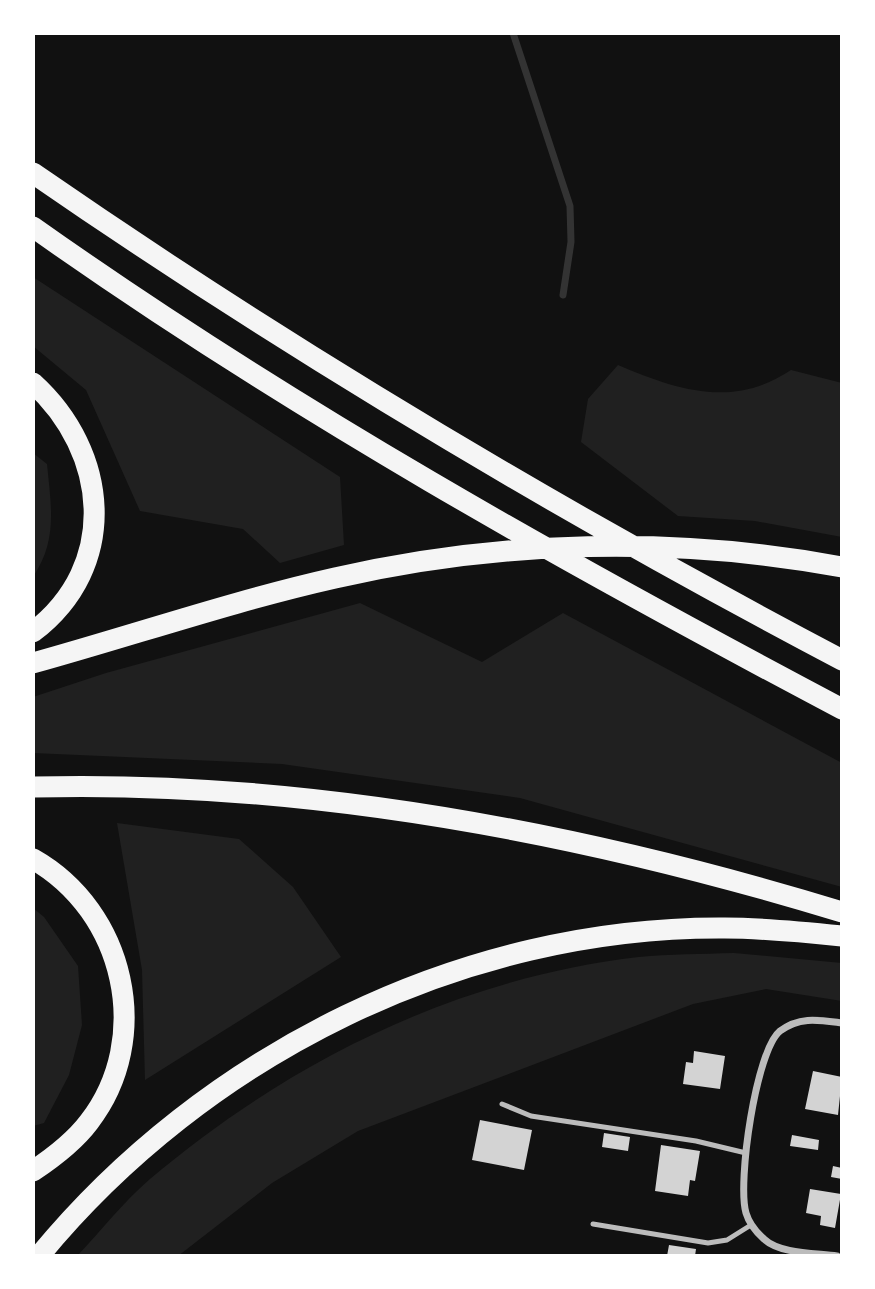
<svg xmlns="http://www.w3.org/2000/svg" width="875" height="1289" viewBox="0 0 875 1289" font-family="Poppins,sans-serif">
	<rect width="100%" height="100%" fill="#111"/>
	<path fill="#202020" d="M33,277L340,477L344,545L280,563L243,529L140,511L86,390L33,346Z
		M618,365C677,390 733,409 791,370L842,383V537L755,521L678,516L581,442L588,399Z
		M33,453L47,464C51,506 58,540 33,577Z
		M360,603L482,662L563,613L842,763V887L520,798L282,764L33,753V697L106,673Z
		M117,823L239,839L293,887L341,957L145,1080L142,970Z
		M33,908L44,917L78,966L82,1025L69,1075L44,1123L33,1126Z
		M734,953L842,963V1001L766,989L693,1004L358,1131L272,1183L178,1256H77C101,1231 123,1202 150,1179C288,1062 457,978 639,957C670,954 702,954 734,953Z"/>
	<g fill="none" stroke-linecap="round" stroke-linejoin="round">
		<path stroke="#333" stroke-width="7" d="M513,33L570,206L571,242L563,295"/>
	</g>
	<path fill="#d3d3d3" d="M694,1051L725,1056L720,1089L683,1084L686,1062L693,1063Z
		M813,1071L842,1077L838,1115L805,1109Z
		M480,1120L532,1130L524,1170L472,1160Z
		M604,1133L630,1137L628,1151L602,1147Z
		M792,1135L819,1140L818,1150L790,1146Z
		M661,1145L700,1151L695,1181L690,1180L688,1196L655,1191Z
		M833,1166L842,1168V1179L831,1177Z
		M810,1189L841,1194L835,1228L820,1225L821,1216L806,1213Z
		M669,1245L696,1249L695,1256H667Z"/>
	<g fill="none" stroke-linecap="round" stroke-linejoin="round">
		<path stroke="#bcbcbc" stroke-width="5" d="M502,1104L531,1116L696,1141L746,1153
			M593,1224L708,1243L727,1240L751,1225"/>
		<path stroke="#bcbcbc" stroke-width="7" d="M837,1256C816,1253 780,1254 764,1239C756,1232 749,1223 746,1213C737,1183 756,1050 780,1031C800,1016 819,1020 842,1023"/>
		<path stroke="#f5f5f5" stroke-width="21" d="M33,173C292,352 563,513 842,660
			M33,227C290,409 564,562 842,709
			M33,383C109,452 120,566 33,632
			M33,663C134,635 233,601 335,578C501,540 675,536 842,567
			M33,787C307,780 580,832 842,912
			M33,859C125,911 154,1038 89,1122C74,1142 54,1157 33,1171
			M39,1256C205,1054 463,926 725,928C764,928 803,932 842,936"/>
	</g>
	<rect width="875" height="1289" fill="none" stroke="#ffffff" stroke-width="70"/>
</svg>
